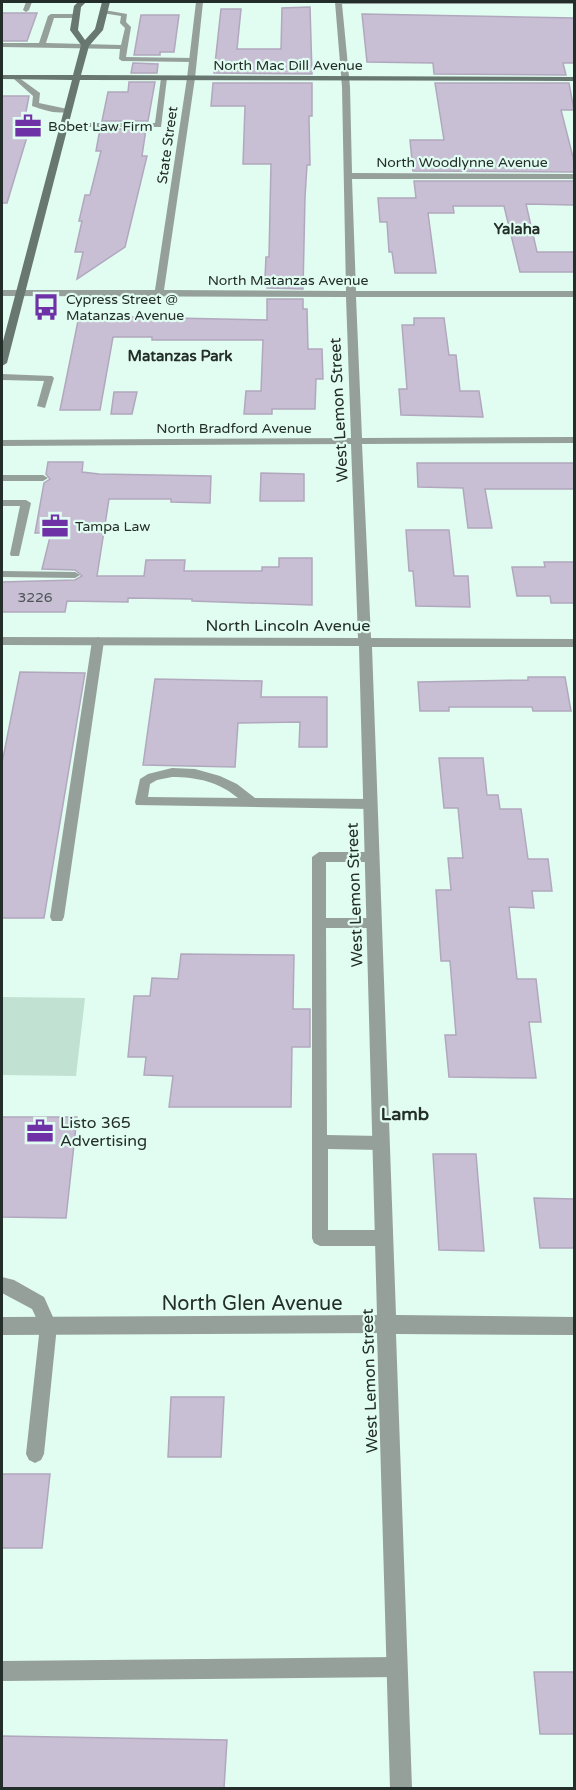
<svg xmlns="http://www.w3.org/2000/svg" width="576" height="1790" viewBox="0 0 576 1790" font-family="'Varela Round',sans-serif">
	<rect width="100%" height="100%" fill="#e1fcf1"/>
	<path fill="#c1e1d3" d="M2,997L85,998L76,1076L2,1075Z"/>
	<path fill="#c8bfd5" stroke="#b1a8bd" stroke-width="1.5" d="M310,7L312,74L214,73L221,9H241L237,49H281L282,8Z
		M2,13H37L27,41H2Z
		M362,14L574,18V63H563L566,75L434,74L433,63L367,62Z
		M141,15H179L174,52H160V55H134Z
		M133,63L158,64L157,73H131Z
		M129,82H155L148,121H102L108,92H128Z
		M213,83H312V116H309L310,165H307L305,197L303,289L267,288L268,278H265L266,257H269L271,164H243L245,106H211Z
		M435,83H569L574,110H561L574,161V172L413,171L410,140H444Z
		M2,96H29L25,117H33L7,203H2Z
		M100,129H146L142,156H147L125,247L77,279L83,252H75L82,221H79L85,195H90L101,151H96Z
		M414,181H574V205L526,204L537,252H574V272H520L504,206H453L454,213H428L436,273H395L392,252H389L387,222H380L378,198H416Z
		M267,299H303V309H307L308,349H322L323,379H316L315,409H272V414H244L246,391H261L263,340H152V337H113L100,410H60L79,316L267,320Z
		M414,318H444L449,355H456L460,391H479L483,417L401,415L399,389H407L402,325H414Z
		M114,392H137L132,414H111Z
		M48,462H83L82,472L99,474L211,476L210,503L171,502V499H109L97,576H144L146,560H185L184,571H262V567H279V558H312V605L192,601V599L128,598V602L67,601L65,612H2V582L75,580L82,576L75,570L42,569L51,533H35L44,483L50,479L46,474Z
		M417,463H574V489H485L492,528H468L463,488L418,487Z
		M261,473L304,474V501H260Z
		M406,530H449L454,576H468L470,607L416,606L413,571H409Z
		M544,562H574V603H551L550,596H517L512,567H545Z
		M20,672L85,673L44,918H2V763Z
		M528,677H565L571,711H533L532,707H449V711H420L418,682L528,680Z
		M155,679L262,681L261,697H327V747H299L300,722L238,723L235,767L143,765Z
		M439,758H483L487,795H498L500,809H521L528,859H548L552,891H532L534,908L509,907L517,979H536L541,1022H529L536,1078L449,1077L445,1035H456L450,961H441L436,890H451L448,858H463L458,808H444Z
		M181,954L294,955L293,1009H310V1047H292L291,1107H169L173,1076L144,1075L146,1057H128L134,996H150L152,978L178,979Z
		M2,1117H77L66,1218L2,1217Z
		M433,1154H476L484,1251L439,1250Z
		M534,1198L574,1199V1248H540Z
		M171,1397H224L221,1457H168Z
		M2,1474H50L42,1548H2Z
		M534,1672H574V1734H540Z
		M2,1736L227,1740L224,1788H2Z"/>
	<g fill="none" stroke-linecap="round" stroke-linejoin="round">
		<path fill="#95a09b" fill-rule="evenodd" d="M26,2H32L29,10L26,12L23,10Z
			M104,10L127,14L126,22L131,27L126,57L192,58L195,60L192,62L122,61L119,59L120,49L2,47V43H39L48,16L51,14H76L79,16L76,18H54L46,43L121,45L125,28L120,23L121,16L102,13Z
			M164,76L167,78L161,127H64L60,125L64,123H155L161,78Z
			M14,77H18L40,93L39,103L72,110C60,116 44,110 32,106L33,96L14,79Z
			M2,374L52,376L54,378L45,408L37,406L44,381L2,380Z
			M2,475H43L48,478L43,481H2Z
			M2,500H26L31,503L19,556H11L10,554L20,506H2Z
			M2,571L75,572L80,575L75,578L2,577Z
			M98,637L104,641L64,917L62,921H52L50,917L92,641Z
			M172,768L195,769L220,776L237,784L255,798L370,799L376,804L370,809L136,805L135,802L140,779L148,774ZM172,777C197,777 219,782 238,798L148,797L150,784L157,780Z
			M319,852H371L378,857L371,862H326V918H373L378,919L380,923L378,927L373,928H326L327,1135L380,1136L385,1138L388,1143L385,1148L380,1150L328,1149V1230H382L388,1233L390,1238L388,1243L382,1246H320L314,1243L312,1238V857Z
			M2,1277L14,1280L44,1297L57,1326L44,1454L41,1460L35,1463L29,1460L26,1454L40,1326L32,1309L2,1293Z
			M397,1657L404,1660L407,1667L404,1674L397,1677L2,1681V1661Z"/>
		<path fill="#95a09b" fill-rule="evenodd" d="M196,2H203L195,78L164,290L346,291L342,87L335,2H574V4H342L350,87L352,173L574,174V179H352L356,291H574V297H356L362,438L574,437V443L362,444L371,638L574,639V647H372L396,1315L574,1317V1335L396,1334L412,1788H390L377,1333L2,1335V1317L377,1315L359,646L2,645V637L358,638L351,444L2,446V440L351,438L346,297L2,296V290H155L187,78Z"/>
		<path fill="#687871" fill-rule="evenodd" d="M78,2H86L81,7L78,30L85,40L95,29L102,2H110L103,30L89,46L81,75L574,77V81L80,80L7,363L2,366V345L72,80L2,79V75H73L81,45L70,30L74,6Z"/>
	</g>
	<defs>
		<symbol id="office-bare" viewBox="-9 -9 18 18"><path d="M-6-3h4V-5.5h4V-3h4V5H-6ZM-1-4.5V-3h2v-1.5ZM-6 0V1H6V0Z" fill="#6f31a6" stroke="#e1fcf1" stroke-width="2.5" paint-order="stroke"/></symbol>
		<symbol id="bus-bare" viewBox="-9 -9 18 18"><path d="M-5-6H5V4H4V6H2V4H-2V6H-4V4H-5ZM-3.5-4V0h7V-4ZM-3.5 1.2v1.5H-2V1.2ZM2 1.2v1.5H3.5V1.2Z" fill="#6f31a6" stroke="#e1fcf1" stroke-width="2.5" paint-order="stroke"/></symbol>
	</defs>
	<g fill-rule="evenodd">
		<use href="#office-bare" x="9" y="107" width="38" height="38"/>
		<use href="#bus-bare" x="27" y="288" width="38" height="38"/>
		<use href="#office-bare" x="36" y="507" width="38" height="38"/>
		<use href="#office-bare" x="21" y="1112" width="38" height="38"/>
	</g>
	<g text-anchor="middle" stroke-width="4.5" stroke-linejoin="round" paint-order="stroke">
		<g font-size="14" fill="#232d29" stroke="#e1fcf1">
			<text x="288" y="70">North Mac Dill Avenue</text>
			<text transform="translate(167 145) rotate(-82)" y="5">State Street</text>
			<text x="462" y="167">North Woodlynne Avenue</text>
			<text x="288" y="285">North Matanzas Avenue</text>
			<text x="234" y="433">North Bradford Avenue</text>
		</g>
		<g font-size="14" fill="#232d29" stroke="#e1fcf1" text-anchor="start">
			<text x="48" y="131">Bobet Law Firm</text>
			<text x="66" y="304">Cypress Street @<tspan x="66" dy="16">Matanzas Avenue</tspan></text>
			<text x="75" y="531">Tampa Law</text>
		</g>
		<g font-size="14" fill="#4c5254">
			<text x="35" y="602">3226</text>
		</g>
		<g font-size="15" font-weight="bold" fill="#232d29" stroke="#e1fcf1">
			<text x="517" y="234">Yalaha</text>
			<text x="180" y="361">Matanzas Park</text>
		</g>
		<g font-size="16" fill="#232d29" stroke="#e1fcf1">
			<text transform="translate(338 410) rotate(-93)" y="6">West Lemon Street</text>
			<text x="288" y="631">North Lincoln Avenue</text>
			<text transform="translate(354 895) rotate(-92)" y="6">West Lemon Street</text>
			<text transform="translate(369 1381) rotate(-92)" y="6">West Lemon Street</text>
		</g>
		<g font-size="16" fill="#232d29" stroke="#e1fcf1" text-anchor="start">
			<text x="60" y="1128">Listo 365<tspan x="60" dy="18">Advertising</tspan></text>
		</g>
		<g font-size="18" font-weight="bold" fill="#232d29" stroke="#e1fcf1">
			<text x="405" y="1120">Lamb</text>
		</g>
		<g font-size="20" fill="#232d29" stroke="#e1fcf1">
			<text x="252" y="1310">North Glen Avenue</text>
		</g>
	</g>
	<rect width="576" height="1790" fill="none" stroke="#232d29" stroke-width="6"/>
</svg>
